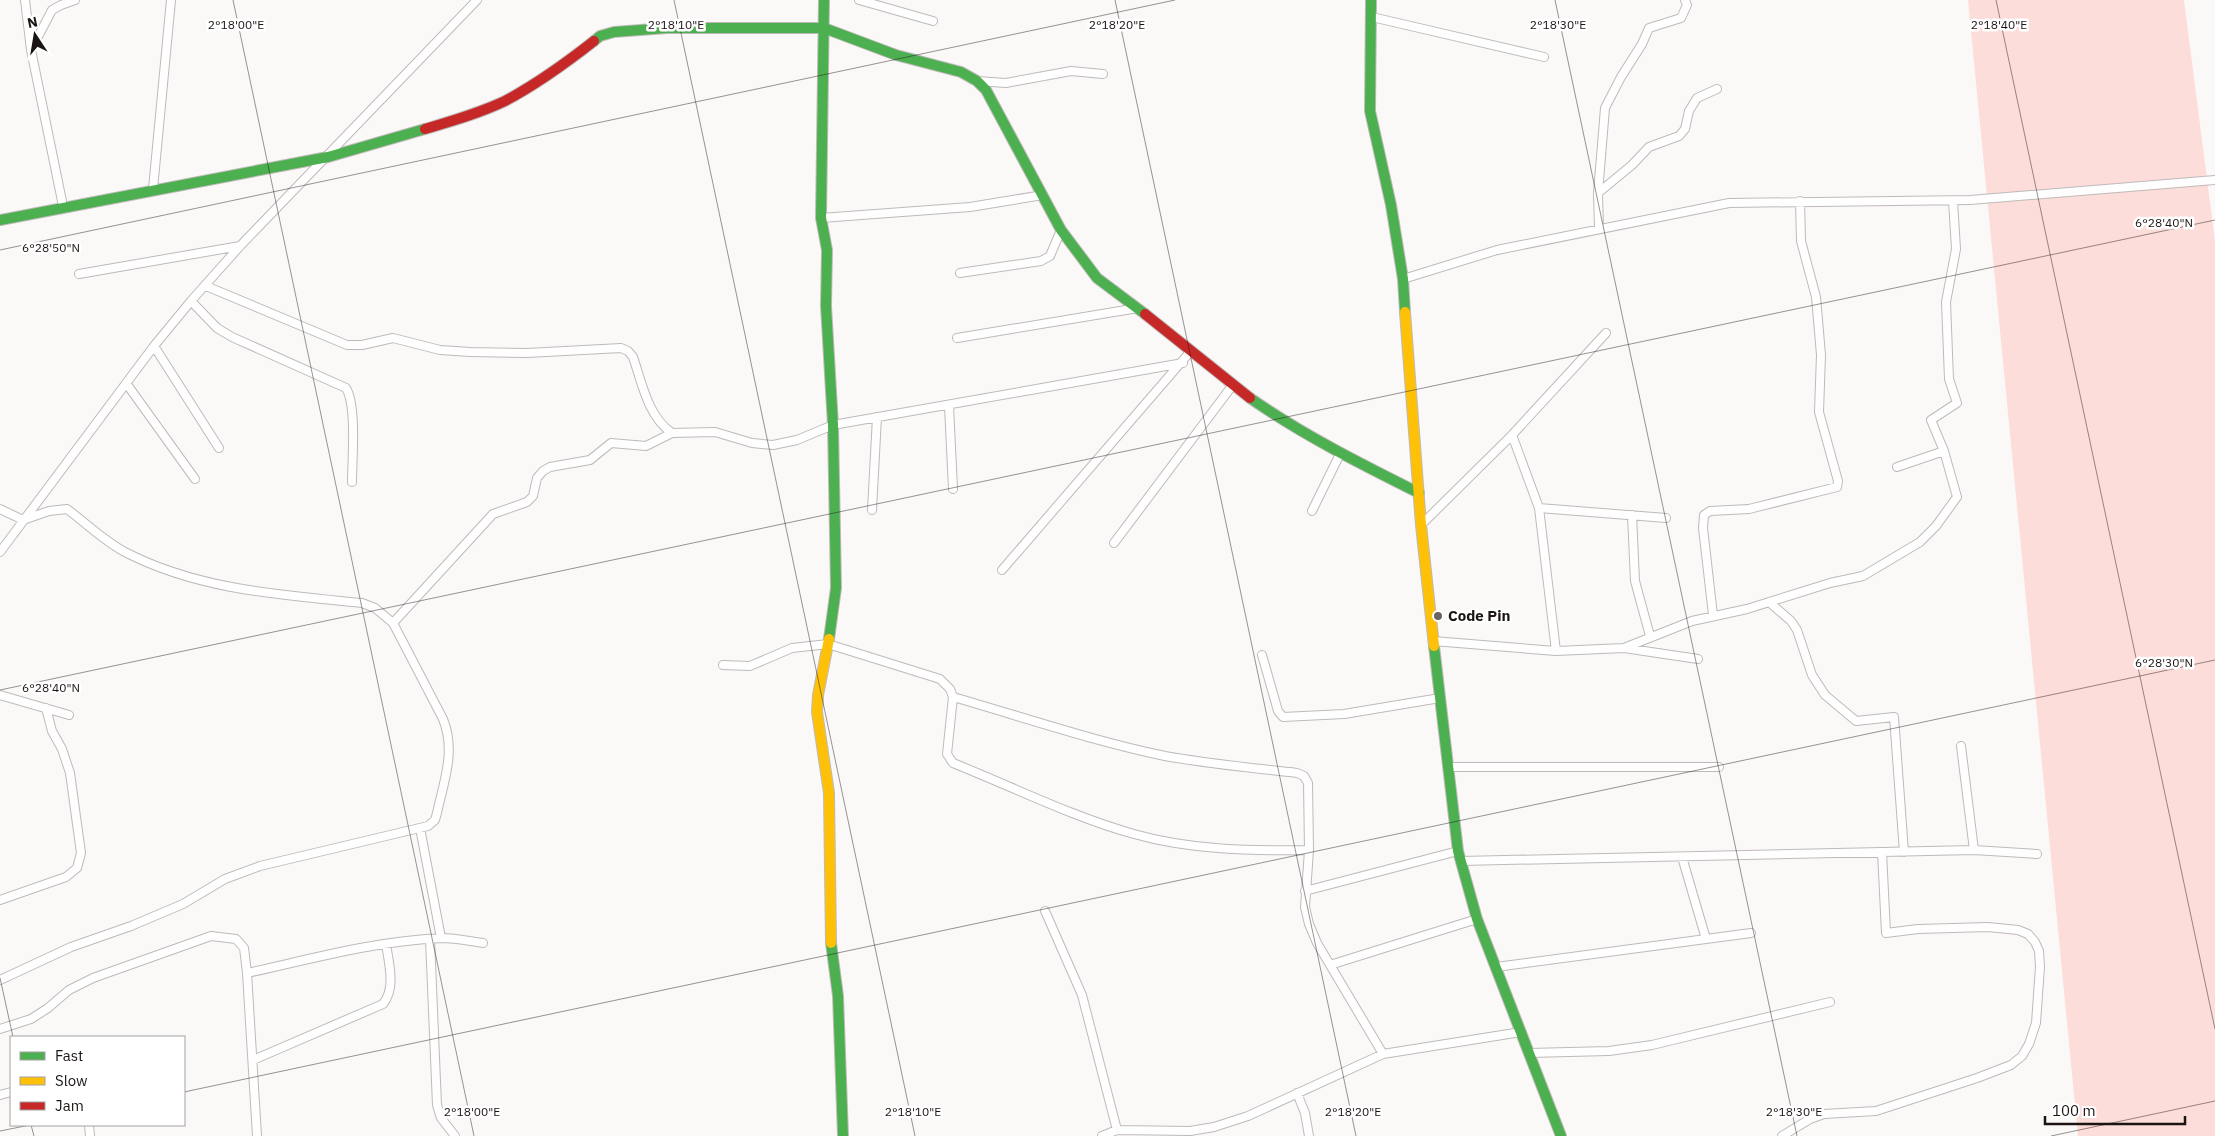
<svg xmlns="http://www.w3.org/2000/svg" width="2215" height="1136" viewBox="0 0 2215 1136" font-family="'IBM Plex Sans',sans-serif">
	<rect width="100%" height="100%" fill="#fbf9f8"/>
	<path fill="#fdddd9" d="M1968,0H2184L2215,241V1136H2078Z"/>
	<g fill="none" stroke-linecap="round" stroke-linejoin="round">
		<defs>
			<path id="street" d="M25,0L31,50L63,206
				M859,0L933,21
				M1372,17L1544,57
				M31,50L52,10L61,5L75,0
				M977,81L1006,83L1071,71L1103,74
				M153,189L171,0
				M1598,193L1632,165L1649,147L1679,136L1685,129L1689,111L1697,98L1717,89
				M821,218L970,207L1043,195
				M1599,228L1598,193L1605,108L1621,77L1642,44L1649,28L1681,18L1687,5L1685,0
				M960,273L1041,261L1050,256L1061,230
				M79,274L240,246
				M1403,279L1497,250L1729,203L1970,200L2215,180
				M206,286L347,345H362L393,338L440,350L470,352L527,353L621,348L628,351L633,357C642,383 648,417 672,433
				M191,301L217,328L232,337L346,388C357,406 352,460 352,482
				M957,338L1138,308
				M154,346L219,448
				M126,383L195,479
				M949,406L953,489
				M1512,435L1539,508L1556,651
				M1897,467L1944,451L1931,420L1957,403L1949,379L1946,302L1956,249L1953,201
				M1539,508L1666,518
				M0,509L23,520L49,511L67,509C86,523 104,541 125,552C198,590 282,595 362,603L375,608L393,623L443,719C456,751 444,781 437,813L435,820L428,826L260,866L225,879L183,904L131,926L71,947L0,980
				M872,510L877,417
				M1312,511L1340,454
				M1632,515L1635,581L1650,636
				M1421,525L1512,435L1606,333
				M1114,543L1232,386
				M0,552L154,346L191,301L240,246L477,0
				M1002,570L1190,352
				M1769,602L1791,621L1797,630L1812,675L1825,695L1856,721L1894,717L1904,852
				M1713,615L1703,528L1704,515L1710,511L1749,509L1837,487L1838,481L1819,412L1821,355L1816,297L1801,241L1800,201
				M393,623L493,514L527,502L533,496L537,478L543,471L550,467L590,460L611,443L646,446L672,433L715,432L752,443L773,445L797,440L833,425L1183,363
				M1433,641L1556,651L1624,648L1698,659
				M1624,648L1692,621L1747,609L1830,583L1863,576L1920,542L1936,526L1957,497L1944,451
				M1262,655L1278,711L1283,717L1344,714L1440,698
				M723,665L750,666L792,648L828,644L940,679L950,689L953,697L947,754L953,763C1013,787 1073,817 1134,834C1190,850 1251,851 1309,850
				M0,695L69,715
				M953,697C1023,717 1093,741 1165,756C1209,764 1253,768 1297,773L1304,776L1308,783L1309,850L1305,907L1309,924L1317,943L1383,1054
				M1961,746L1974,850
				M1449,767H1719
				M420,828L441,938
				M1682,857L1706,939
				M1461,861L1974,850L2037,854
				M1305,891L1458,851
				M0,900L66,877L77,868L81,853L70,773L62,749L52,731L46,708
				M1045,911L1082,995L1117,1130
				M430,939L437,1105L441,1118L455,1136
				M1330,965L1477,919
				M1496,967L1751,933
				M247,973C311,959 375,941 441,938C455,938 469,941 483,943
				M0,1029L31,1019L48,1008L69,990L93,978L211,936L236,939L244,948L247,973L257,1136
				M1529,1053L1609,1051L1652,1045L1830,1002
				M253,1060L383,1004C396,988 389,964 386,944
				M1297,1093L1305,1113L1309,1136
				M0,1095L11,1092
				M89,1125L90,1136
				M1102,1136L1117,1130L1190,1131L1214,1127L1248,1116L1383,1054L1521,1032
				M1782,1136L1810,1119L1824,1114L1876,1111L1977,1078L2011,1065L2022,1056L2029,1044L2036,1023L2040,967L2039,951L2035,942L2028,934L2018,930L1988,927L1918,929L1886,933L1882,852"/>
			<path id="fast" d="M824,0L821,218L827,250L826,306L833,425L836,588L829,639
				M1371,0L1370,111L1391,205L1403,279L1405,312
				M594,41L600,36L614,32L667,28H824L896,55L961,72L977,81L986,90L1061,230L1097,278L1145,314
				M0,220L328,157L425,129
				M1250,398C1303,435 1361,464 1419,493
				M1434,646L1458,851L1477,919L1561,1136
				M831,943L838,996L843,1136"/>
			<path id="slow" d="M1405,312L1421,525L1434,646
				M829,639L818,695L817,712L829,793L831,943"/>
			<path id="jam" d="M425,129C452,121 480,113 505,101C537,84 566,63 594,41
				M1145,314L1250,398"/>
		</defs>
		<use href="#street" stroke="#bfbab9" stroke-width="10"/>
		<use href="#fast" stroke="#bfbab9" stroke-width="12"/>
		<use href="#slow" stroke="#bfbab9" stroke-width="12"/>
		<use href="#jam" stroke="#bfbab9" stroke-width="12"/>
		<use href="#street" stroke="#fefefe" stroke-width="8"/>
		<use href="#fast" stroke="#4caf50" stroke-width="10"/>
		<use href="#slow" stroke="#ffc107" stroke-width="10"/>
		<use href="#jam" stroke="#c62828" stroke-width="10"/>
	</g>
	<path fill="none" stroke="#1b1413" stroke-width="1" stroke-opacity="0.45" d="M233,0L474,1136M674,0L915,1136M1115,0L1356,1136M1555,0L1797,1136M1996,0L2215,1029M0,250L1175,0M0,690L2215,220M0,978L13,1037M184,1092L2215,660M31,1125L34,1136M0,1131L30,1125M2051,1136L2215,1101"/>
	<circle fill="#696463" stroke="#fff" stroke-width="2" cx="1438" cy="616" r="5"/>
	<g text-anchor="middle" stroke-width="5" stroke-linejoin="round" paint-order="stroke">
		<g font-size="15" font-weight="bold" fill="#1b1413" stroke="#fff" text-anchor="start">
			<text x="1448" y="621">Code Pin</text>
		</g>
	</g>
	<g font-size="12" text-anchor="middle" fill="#1b1413" stroke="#fff" stroke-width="5" stroke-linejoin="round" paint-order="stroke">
		<text x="236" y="29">2°18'00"E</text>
		<text x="676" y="29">2°18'10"E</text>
		<text x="1117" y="29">2°18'20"E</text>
		<text x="1558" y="29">2°18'30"E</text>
		<text x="1999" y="29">2°18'40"E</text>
		<text x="2164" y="227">6°28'40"N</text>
		<text x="51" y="252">6°28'50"N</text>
		<text x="2164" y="667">6°28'30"N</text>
		<text x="51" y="692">6°28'40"N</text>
		<text x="472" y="1116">2°18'00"E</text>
		<text x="913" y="1116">2°18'10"E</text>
		<text x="1353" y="1116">2°18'20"E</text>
		<text x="1794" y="1116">2°18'30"E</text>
	</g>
	<rect x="10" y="1036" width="175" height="90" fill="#ffffff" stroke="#a4a1a1"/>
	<rect x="20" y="1052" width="25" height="8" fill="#4caf50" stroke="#a4a1a1"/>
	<text x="55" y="1061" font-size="15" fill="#1b1413">Fast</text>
	<rect x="20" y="1077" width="25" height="8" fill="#ffc107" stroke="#a4a1a1"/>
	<text x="55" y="1086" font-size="15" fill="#1b1413">Slow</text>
	<rect x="20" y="1102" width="25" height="8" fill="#c62828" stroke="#a4a1a1"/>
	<text x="55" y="1111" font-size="15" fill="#1b1413">Jam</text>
	<g transform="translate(35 35) rotate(348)" stroke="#ffffff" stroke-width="4" paint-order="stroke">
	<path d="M0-4L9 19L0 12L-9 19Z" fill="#1b1413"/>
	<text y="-8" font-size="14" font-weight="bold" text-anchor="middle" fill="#1b1413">N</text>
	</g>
	<path d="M2045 1116v8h140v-8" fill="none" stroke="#1b1413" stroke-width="2.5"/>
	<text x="2052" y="1116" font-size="15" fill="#1b1413" stroke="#ffffff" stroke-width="4" paint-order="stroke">100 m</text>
</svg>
